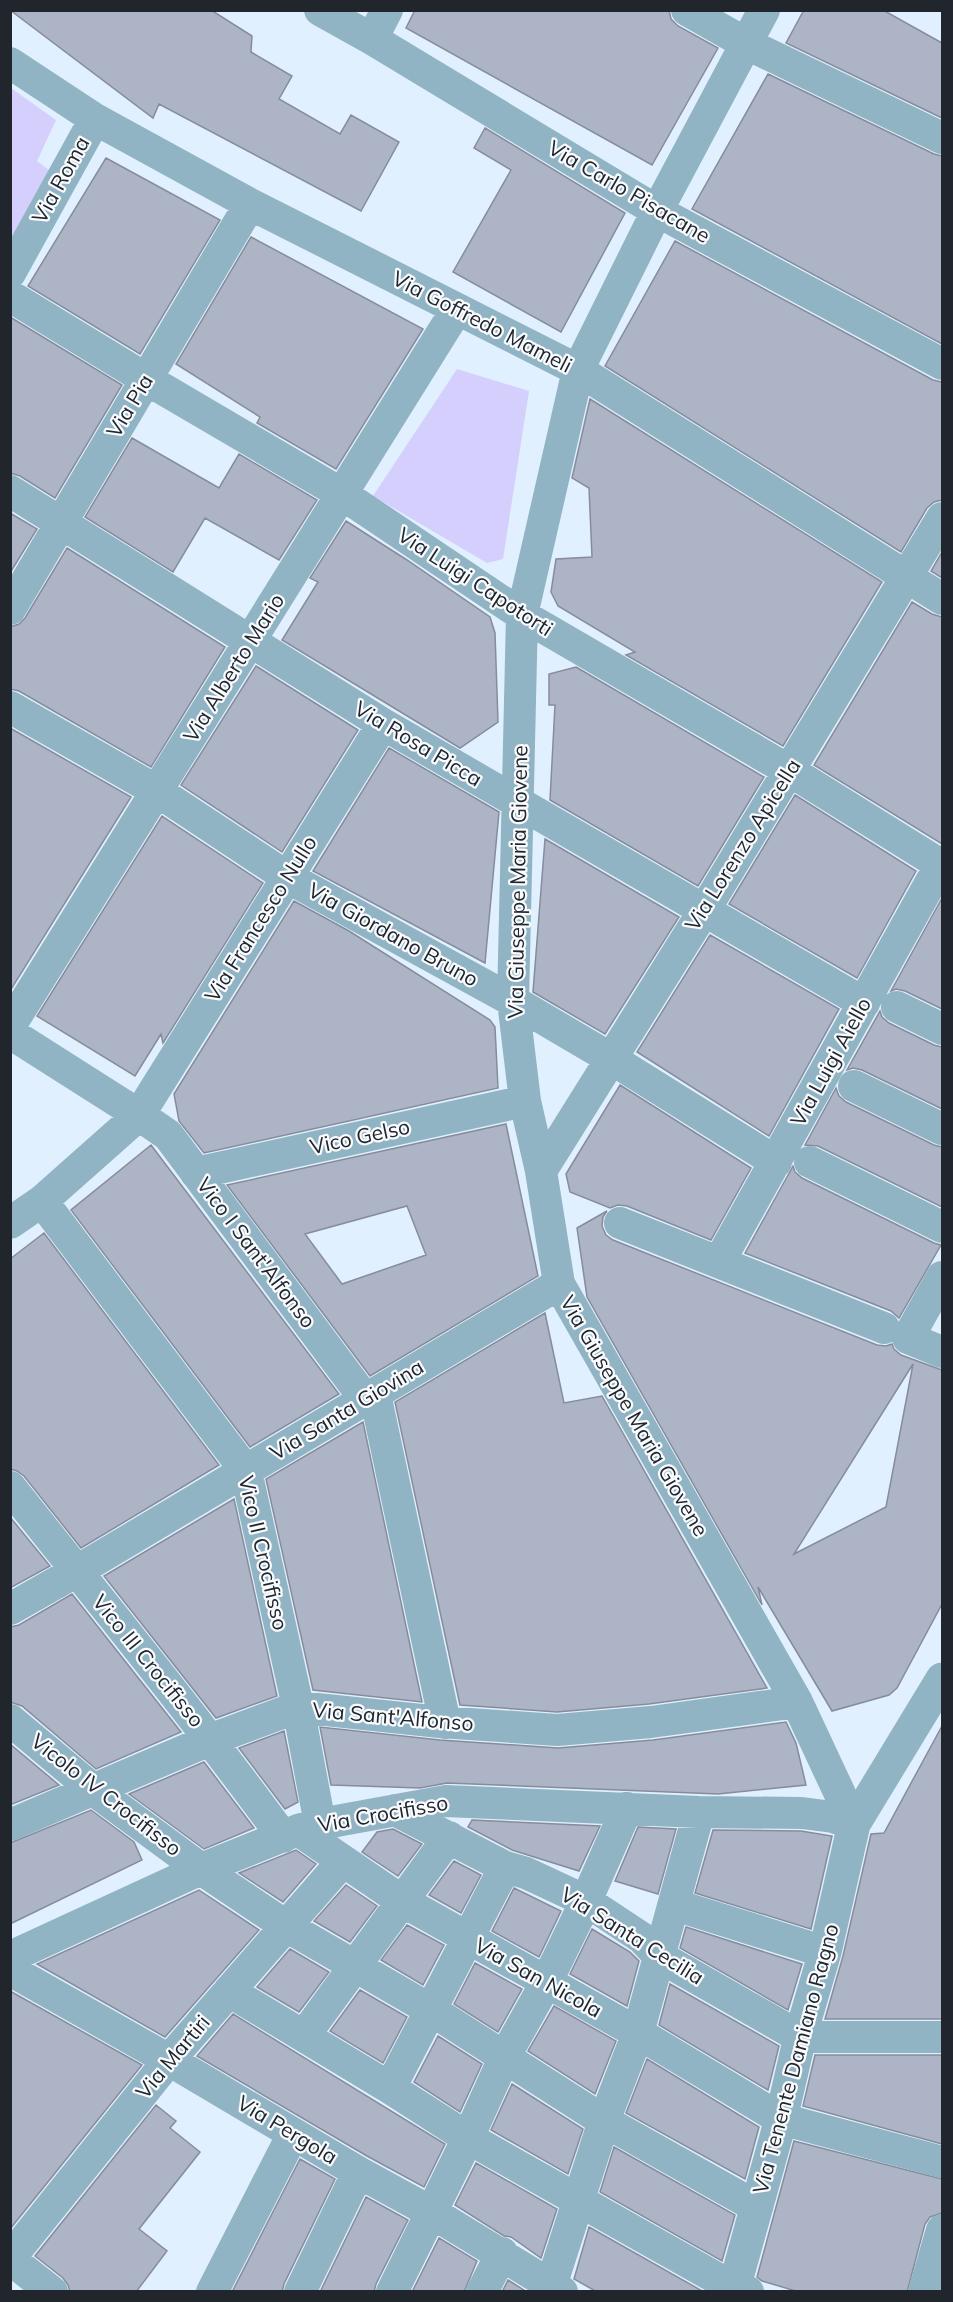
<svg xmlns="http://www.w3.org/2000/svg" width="953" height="2302" viewBox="0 0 953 2302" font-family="Mulish,sans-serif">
	<rect width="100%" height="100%" fill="#e1f0fe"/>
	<path fill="#d4cffc" d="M11,88L56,120L37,161L50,171L11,238Z
		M457,369L529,391L503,559L487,563L373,496Z"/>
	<path fill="#adb4c5" stroke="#868c9c" stroke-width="1.5" fill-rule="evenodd" d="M10,10H211L252,36L251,52L292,76L279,99L340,134L351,115L399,142L361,211L159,104L153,118Z
		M415,10H669L671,19L678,26L718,48L652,165L406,28Z
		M804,10H883L942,43V118L786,43Z
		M768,74L934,154L942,156V344L692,209Z
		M485,128L625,213L561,332L453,272L511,170L474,148Z
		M106,158L220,220L140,354L28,286Z
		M251,237L423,329L336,469L257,423L260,417L176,364Z
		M675,241L933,380L942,382V500L934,502L927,508L901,552L605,366Z
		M10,317L122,385L55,498L20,476L10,473Z
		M590,399L882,582L783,746L626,655L635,652L558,606L551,592L556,559L592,557L589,488L572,478Z
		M132,438L219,488L239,454L317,500L279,560L205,518L173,572L85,517Z
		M10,513L37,529L10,573Z
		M346,521L407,560L490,617L495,633L498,722L460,748L282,640L318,582L310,578Z
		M67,548L225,647L151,767L19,691L10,689V627L19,624L25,618Z
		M942,552V578L931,571Z
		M912,602L932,614L942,617V844L814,765Z
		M256,666L358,730L282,852L181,785Z
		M576,667L764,777L698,886L550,800L555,705H549V674Z
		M10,728L131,797L10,991Z
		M389,748L499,812L485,963L313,871Z
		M795,795L916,871L857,978L729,904Z
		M162,816L263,883L163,1043L161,1034L135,1076L37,1016Z
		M545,839L679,917L605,1034L533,992Z
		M942,898V1009L905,991L896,989L891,991Z
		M294,901L349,931L490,1020L495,1027L498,1088L204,1153L179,1121L174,1094Z
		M710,935L839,1009L769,1136L637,1052Z
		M880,1011L882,1017L889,1023L934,1045L942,1047V1109L862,1070L853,1068L847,1070Z
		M620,1085L751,1168L711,1240L627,1206L618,1205L610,1208L570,1192L566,1174Z
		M836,1088L839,1096L846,1102L934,1145L942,1147V1207L818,1146L805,1145Z
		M506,1124L538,1276L370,1376L227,1185ZM407,1206L426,1255L342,1284L305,1234Z
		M151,1145L339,1394L250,1447L71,1210Z
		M793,1166L795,1172L802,1178L934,1243L941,1245L899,1318L891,1311L745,1253Z
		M607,1211L603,1217L602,1226L606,1235L613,1240L877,1345L886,1346L892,1344L894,1349L901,1355L942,1370V1604L897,1688L889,1695L832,1711L758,1587L762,1605L587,1297L577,1228ZM913,1364L886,1507L794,1554Z
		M44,1233L219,1465L81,1548L24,1476L17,1471L10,1469V1259Z
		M545,1313L564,1403L602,1396L767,1688L649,1704L557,1712L460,1705L395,1402Z
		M363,1422L422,1702L313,1690L266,1479Z
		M234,1499L277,1696L216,1718L104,1576Z
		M10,1517L50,1566L10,1588Z
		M72,1594L181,1732L96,1769L22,1706L10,1702V1627L19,1625Z
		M786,1722L796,1743L806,1785L718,1794L447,1783L420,1788L331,1785L320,1727L440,1740L558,1748L653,1740Z
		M942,1726V2019H825L843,1956L871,1834L884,1833Z
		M284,1731L298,1802L285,1809L239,1748Z
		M10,1744L59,1785L10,1805Z
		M204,1762L254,1828L204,1849L129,1794Z
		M91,1810L134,1842L142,1860L10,1924V1843Z
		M472,1820L600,1826L579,1871L512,1850L468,1827Z
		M638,1827L676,1829L658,1894L615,1881Z
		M393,1829L422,1844L398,1876L362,1852L377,1832Z
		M713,1830L801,1831L832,1836L811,1929L695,1893Z
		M296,1850L316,1864L283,1902L239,1873Z
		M454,1861L481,1875L461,1913L429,1895Z
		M346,1885L377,1906L350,1942L314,1921Z
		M514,1888L561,1911L539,1957L492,1931Z
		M199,1890L259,1930L165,2037L37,1964Z
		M407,1925L444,1945L423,1985L381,1960Z
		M686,1927L802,1964L788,2010L680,1948Z
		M592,1929L630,1952L639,1961L627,2006L570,1974Z
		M290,1949L329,1972L299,2012L257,1987Z
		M475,1963L522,1989L498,2032L454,2004Z
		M670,1984L779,2046L768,2090L659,2025Z
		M360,1990L407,2017L383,2063L330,2031Z
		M10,1991L142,2065L10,2229Z
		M554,2006L616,2041L595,2094L528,2051Z
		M233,2014L445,2144L424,2187L367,2156L197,2056Z
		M438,2036L482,2064L460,2112L414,2082Z
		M815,2055H942V2144L803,2106Z
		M647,2059L759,2127L745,2179L626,2113Z
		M512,2084L583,2129L568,2174L491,2130Z
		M156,2105L176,2121L170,2128L200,2152L139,2229L167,2251L136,2292H70L68,2285L63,2278L35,2256Z
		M794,2141L942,2179V2213L930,2217L925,2224L907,2292H799L762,2281L757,2277Z
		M614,2147L735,2215L722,2261L600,2192Z
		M300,2159L335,2179L284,2284L282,2292H232Z
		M476,2163L557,2209L541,2258L511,2237L504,2236L455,2205Z
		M366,2197L408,2220L376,2284L374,2292H320Z
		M589,2227L704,2292H597L574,2279Z
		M439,2238L477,2261L464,2292H412Z
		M508,2280L527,2292H502Z"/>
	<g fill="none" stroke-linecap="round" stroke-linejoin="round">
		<path stroke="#90b4c3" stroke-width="32" d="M320,10L372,39L657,211L942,364
			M687,10L747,44L942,138
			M764,10L657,211L578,370L522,615L513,1001L525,1101L541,1171L559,1284L797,1702L854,1824
			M372,39L387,10
			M10,63L95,119L250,204L578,370L942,599
			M10,273L95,119
			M10,296L146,379L342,494L522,615L790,771L941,865
			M10,491L383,724L864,1003
			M10,609L250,204
			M10,707L157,791L287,877L513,1001L610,1058L776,1162
			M897,1007L942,1029
			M10,1026L457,309
			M10,1033L139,1115L168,1135L365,1399
			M854,1086L942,1129
			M810,1162L942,1227
			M541,1171L705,909L942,518
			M196,1173L525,1101
			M42,1201L246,1471L298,1707L320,1824
			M10,1223L42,1201L139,1115L383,724
			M620,1223L884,1328
			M719,1262L942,862
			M942,1277L908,1338L942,1352
			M375,1394L445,1723
			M10,1487C102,1603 196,1718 283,1837
			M10,1609L77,1571L559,1284
			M10,1720L95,1791L201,1869L286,1926L431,2010L604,2121L757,2207
			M395,1810L505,1867L526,1873L586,1901L642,1938L660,1957L800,2037H942
			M10,1825L212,1739L298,1707L440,1722L557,1730L651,1722L797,1702
			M298,1830L402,1901L638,2033L781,2119L942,2162
			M675,1905L825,1952
			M10,1957L201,1869L298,1830L320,1824L446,1801L699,1812L802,1813L833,1817L854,1824
			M10,1970L169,2060L358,2172L431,2212L562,2292
			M229,1991L390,2088L468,2138L734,2288L748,2292
			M304,2036L449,1837
			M390,2088L505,1867
			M10,2258L169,2060L343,1861
			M10,2259L52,2292
			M212,2292L293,2134
			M300,2292L358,2172
			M392,2292L468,2138L505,2056L546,1983L586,1901L627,1808
			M482,2292L502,2253
			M549,2292L604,2121L638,2033L699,1812
			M924,2292L942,2230"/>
		<path stroke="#90b4c3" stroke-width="33" d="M733,2292L781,2119L800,2037L825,1952L854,1824L942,1679"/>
	</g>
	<g text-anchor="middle" stroke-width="4.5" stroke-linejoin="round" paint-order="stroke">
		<g font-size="21" fill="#20262b" stroke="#f9fbfe">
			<text transform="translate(61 180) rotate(-61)" y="7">Via Roma</text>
			<text transform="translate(629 192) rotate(30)" y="7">Via Carlo Pisacane</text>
			<text transform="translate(482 322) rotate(27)" y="7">Via Goffredo Mameli</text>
			<text transform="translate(130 406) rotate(-59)" y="7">Via Pia</text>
			<text transform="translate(475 582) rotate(33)" y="7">Via Luigi Capotorti</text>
			<text transform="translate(234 668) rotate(-58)" y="7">Via Alberto Mario</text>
			<text transform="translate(418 744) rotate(31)" y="7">Via Rosa Picca</text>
			<text transform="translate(743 845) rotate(-58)" y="7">Via Lorenzo Apicella</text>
			<text transform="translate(518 882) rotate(-89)" y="7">Via Giuseppe Maria Giovene</text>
			<text transform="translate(261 919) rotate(-58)" y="7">Via Francesco Nullo</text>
			<text transform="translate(393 935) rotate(29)" y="7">Via Giordano Bruno</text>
			<text transform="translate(831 1062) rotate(-61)" y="7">Via Luigi Aiello</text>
			<text transform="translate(360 1137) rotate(-12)" y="7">Vico Gelso</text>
			<text transform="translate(256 1253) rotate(53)" y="7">Vico I Sant'Alfonso</text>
			<text transform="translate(347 1410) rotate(-31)" y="7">Via Santa Giovina</text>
			<text transform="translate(634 1416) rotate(60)" y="7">Via Giuseppe Maria Giovene</text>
			<text transform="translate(263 1553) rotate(77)" y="7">Vico II Crocifisso</text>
			<text transform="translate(148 1661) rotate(51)" y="7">Vico III Crocifisso</text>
			<text transform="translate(393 1717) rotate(5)" y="7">Via Sant'Alfonso</text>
			<text transform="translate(106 1795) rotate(38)" y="7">Vicolo IV Crocifisso</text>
			<text transform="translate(383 1814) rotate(-10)" y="7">Via Crocifisso</text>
			<text transform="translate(632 1936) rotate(32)" y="7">Via Santa Cecilia</text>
			<text transform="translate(538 1978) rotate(29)" y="7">Via San Nicola</text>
			<text transform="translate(173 2057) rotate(-50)" y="7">Via Martiri</text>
			<text transform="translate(796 2059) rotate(-75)" y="7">Via Tenente Damiano Ragno</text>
			<text transform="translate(287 2130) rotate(31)" y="7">Via Pergola</text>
		</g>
	</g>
	<rect width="953" height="2302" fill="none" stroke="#20262b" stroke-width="24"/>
</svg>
